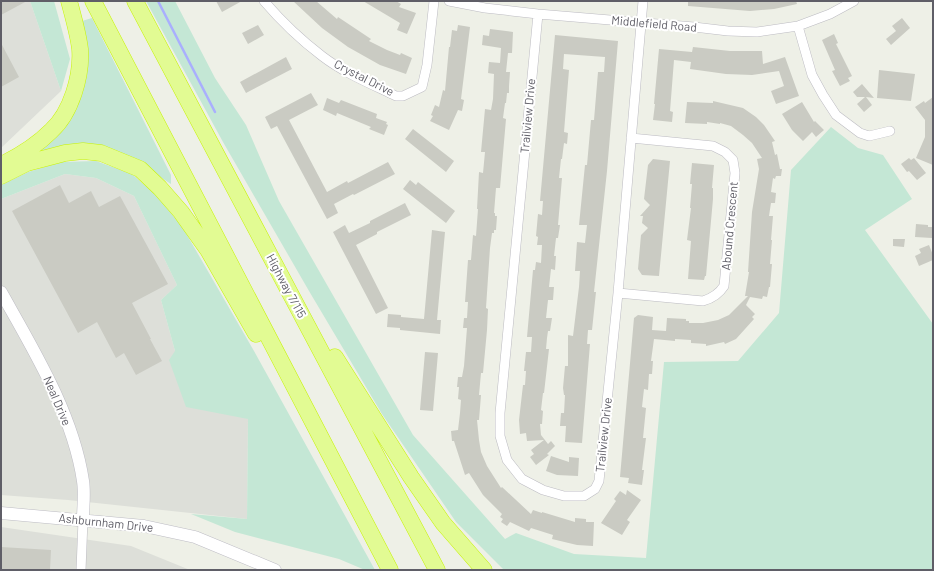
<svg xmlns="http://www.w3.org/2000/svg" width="934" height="571" viewBox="0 0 934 571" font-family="Barlow,sans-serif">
	<rect width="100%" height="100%" fill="#eef0e7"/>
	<path fill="#dddfd9" d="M1,1H30L61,91L1,148Z
		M65,174L96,178L134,196L177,285L161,300L175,351L248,419L247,519L68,500L1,495V199Z
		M1,527L131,546L190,570H1Z"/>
	<path fill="#c4e7d5" d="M30,1H54L70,59L61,91Z
		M146,1H175L215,78L246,125L279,201L413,435L505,539L516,533L574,554L646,558L664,362L738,361L779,313L791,170L831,127L858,148L883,155L912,199L865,230L933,324V570H504L456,522L382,414L309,291L223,142Z
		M92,18L171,175V184L126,155L46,154L40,147L78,105L88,67L82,21Z
		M96,161L132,174L158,197L183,228L254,351L375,570H365L339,559L235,532L191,514L247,519L248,419L186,407L169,360L175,351L161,300L177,285L134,196L96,178L65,174L1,199V185L28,172L61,162Z"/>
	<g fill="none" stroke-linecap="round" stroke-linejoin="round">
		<path stroke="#a9affe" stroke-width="2.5" d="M158,1L215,112"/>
	</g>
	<path fill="#cacbc3" d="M1,1H27L1,15Z
		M216,1H242L222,12Z
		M293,1H316L337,19L338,17L371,39L369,41L387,50L400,55L401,53L412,58L406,74L380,65L348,47L322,28Z
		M363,1H396L401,4L399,7L416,13L407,34L397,30L400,23Z
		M688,1H796L797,4L774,9L750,11L688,6Z
		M902,18L910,28L891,45L886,39L896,31L892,26Z
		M258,25L264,35L248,44L242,33Z
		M458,25L470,27L461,99L464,100L462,111L458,110L449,130L430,121L433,116L431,115L435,105L439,107L443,90L445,91L449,47H450L452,30L457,31Z
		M490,29L513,32L512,53H508L506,72H510L509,86V93H507L506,103H505L503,118L506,119L500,188H496L494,213H495V216H497L496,230H494V233H492L490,248L486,308L488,309L487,330L483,373H481L479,395H481L479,420H477L479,440L481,452L487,466L501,488L502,487L531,514L533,510L542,513V512L575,522V518L586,519V522H594L593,546L577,545L552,539L553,535L531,528L529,531L510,522L507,526L501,522L503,519L500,517L502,514L483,495L469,473L465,475L454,441H452L451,431L458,430L460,413L461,400L458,399L459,387H457L458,377H462L464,366L467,328H463L464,318H467L468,302H465L468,260H471L473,235L476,236L478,209H477L479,172L483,173L485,152H481L485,109L491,110L493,99L494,74L488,73L489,62L500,63L501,48L482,45L483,35L489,36Z
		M834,34L838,43L836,44L852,76L848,78L850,81L840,86L832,71L835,70L822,40Z
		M555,35L618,41L607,171L594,292H596L592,330H588L587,344H590L582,443L565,442L566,426H560L561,413H564L565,395H564L563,388L565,366H568V335L573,336L579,287L580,271H575L577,242L585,243L587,225H579L585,165H587L591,120H594L598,72H604L605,57L564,54L563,69L569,70L564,132L568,133L567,144L564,143L562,159H561L559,178H562L558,225H560L558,238H556L554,256H556L555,270L551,269L549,287H554L553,300H548L546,318H552L550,331H548L547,338L546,349H549L544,393H543L541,410L543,411L542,424H540L541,435L548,444L551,441L555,446L547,454L549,455L536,465L530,457L534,454L531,450L544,440L527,441L526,433L520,434L519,420L523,385H525L526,371H524L526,352H531L532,337H527L533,270H535L536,262L541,263L542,245H537L538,237L536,236L538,214L542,215L543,201H540Z
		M1,43L19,77L1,87Z
		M693,47L730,51H762L763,64L785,57L799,96L776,104L771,91L784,86L779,71L752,75L726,74L690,69L691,62L674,60L670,111L673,112L672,122L653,120L655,104H654L659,49L692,52Z
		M286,57L292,69L246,93L240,82Z
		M879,70L915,74L911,101L877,98Z
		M862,84L874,98L866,97L872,105L864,112L857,104L865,97H857L853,92Z
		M311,93L318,105L289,120L327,192L347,181L348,183L388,162L395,174L354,195L353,194L334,204L338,213L327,219L277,126L271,129L265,117Z
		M933,97V165L916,158L925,137V120L915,107L924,101L925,103Z
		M327,98L339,103L341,100L377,114L376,118L387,122L386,124L388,125L384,135L369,129L371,127L337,113L336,116L323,110Z
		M713,101L743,108L756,117L764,125L775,141L772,142L775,155L777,154L780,169H782L781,176H776L775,179L773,178L771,192L776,193L775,203H771L769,216H773L771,240H772L770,264H772L770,287H769L767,297L763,296L762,299L750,297L746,305L755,314L752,317L754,319L736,339L725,344L724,342L706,346V344L691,343V340L675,339V341L654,339L651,361H653L652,374H649L648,390L644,389L642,407L646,408L643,438H646L642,470H644L642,485L628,483L629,478L620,477L634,318L638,315L653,317L652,330L666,331L667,318L686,319V321H689V323H703L718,320L729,315L748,296H745L749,272H748L752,212L759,169L757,159L762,158L752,143L743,135L731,126L720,123V124L707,122V124L685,123L687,102L713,103Z
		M802,102L814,122L815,121L824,130L816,137L812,132L803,141L792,130L782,114Z
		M413,129L454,161L446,172L405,139Z
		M909,158L911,160L914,158L926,173L917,180L909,171L907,172L901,164Z
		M653,159L670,161L659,276L642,275L638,269L641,235L648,228L642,223L643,216H640L650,205L644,199L648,165Z
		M692,163L714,165L712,188H713V199L706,276H705L704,280L688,279L691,241L687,240L691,208H690L692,184H690Z
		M410,180L416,185L418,182L455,211L446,223L403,189Z
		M60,185L69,203L91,191L99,207L120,196L168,284L132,303L151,339H150L162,361L136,375L124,353L116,358L97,322L78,333L12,211Z
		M405,203L411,215L377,232V234L356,245L388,308L376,314L333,232L345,225L349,233L370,223V221Z
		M916,224L928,225V227H933L932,238L915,237Z
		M432,230L445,232L437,320H441L440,334L400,330V328L387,327L388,314L401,315V317L424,319Z
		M893,239H905L904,247L893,246Z
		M929,245L933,255V260L919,266L915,256L921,253L919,249Z
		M425,352L438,353L433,411L420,410Z
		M551,456L569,462V457L579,458L578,476L557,475L546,471Z
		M627,490L641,500L627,520L630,522L622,535L601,523L616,501L614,499L620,491L626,495Z
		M1,547L51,550L50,570H1Z"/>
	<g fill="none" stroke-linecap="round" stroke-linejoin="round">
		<defs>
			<path id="street" d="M264,1C281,21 301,40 322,56C344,73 371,84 396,96H403L422,87L427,65L434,1
				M449,1L485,8L538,14L694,27L728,31L757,32L798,26L830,14L854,1
				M538,14L500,413V436L507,460L522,479L543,490L564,496H584L595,489L599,481L618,293L643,1
				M798,26L812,75L823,95L836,115L860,133L869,136L890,131
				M618,293L703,301C713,298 719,294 724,286L735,173L733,160L725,152L713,146L631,138
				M81,570L83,520"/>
			<path id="secondary" d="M1,292C33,349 73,414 83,481C85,493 83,507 83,520
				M1,513L144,526L195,537L275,570"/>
			<path id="highway" d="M93,1L390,570
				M135,1L437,570
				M5,163C21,155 38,144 51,131C71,113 82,76 80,49C78,33 73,16 69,1
				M1,176L27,163L65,153L83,151L101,153L140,169L160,188L181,212L208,250L256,334
				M335,357L411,477L443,523L484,570"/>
		</defs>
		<use href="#street" stroke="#bcbbc2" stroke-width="10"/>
		<use href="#secondary" stroke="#bdbcc4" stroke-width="13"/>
		<use href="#highway" stroke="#c7f304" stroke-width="17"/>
		<use href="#street" stroke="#fff" stroke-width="9"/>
		<use href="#secondary" stroke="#fff" stroke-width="12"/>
		<use href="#highway" stroke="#e2fb93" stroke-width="16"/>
	</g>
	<g text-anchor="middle" stroke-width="4" stroke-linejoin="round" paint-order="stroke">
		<g font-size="12" fill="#5f5e67" stroke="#fff">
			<text transform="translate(654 24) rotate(5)" y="4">Middlefield Road</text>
			<text transform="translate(364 78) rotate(27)" y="4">Crystal Drive</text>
			<text transform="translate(528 116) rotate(-85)" y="4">Trailview Drive</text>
			<text transform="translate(730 226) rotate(-85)" y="4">Abound Crescent</text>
			<text transform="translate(286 286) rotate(62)" y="4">Highway 7/115</text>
			<text transform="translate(57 401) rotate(67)" y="4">Neal Drive</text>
			<text transform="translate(604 435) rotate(-84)" y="4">Trailview Drive</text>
			<text transform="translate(106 523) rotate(6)" y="4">Ashburnham Drive</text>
		</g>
	</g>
	<rect width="934" height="571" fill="none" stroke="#5f5e67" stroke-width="4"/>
</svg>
